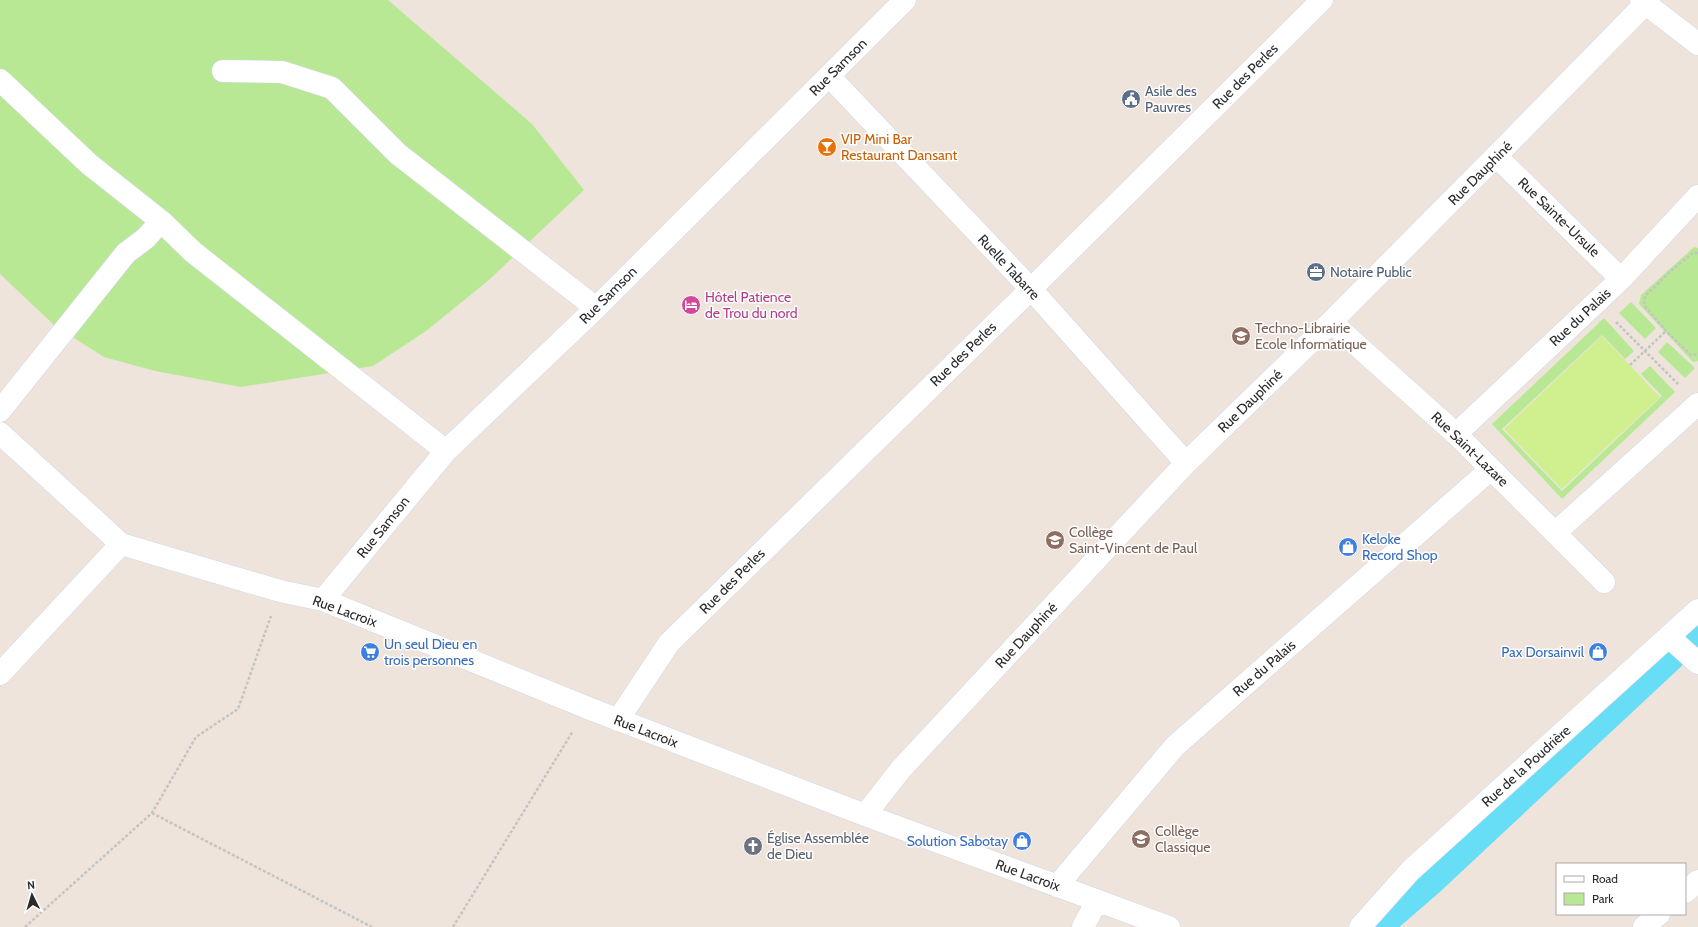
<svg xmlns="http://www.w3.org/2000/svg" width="1698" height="927" viewBox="0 0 1698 927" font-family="Cabin,sans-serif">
	<rect width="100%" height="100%" fill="#eee4dc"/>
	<path fill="#b9e895" d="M0,0H388L532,124L584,190L489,280L426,331L373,366L241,387L155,371L104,357L55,326L0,274Z
		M1694,247L1698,248V361L1693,362L1639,304L1641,295Z
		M1631,302L1656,328L1645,339L1619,313Z
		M1604,318L1634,351L1625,359L1602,335L1502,429L1562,491L1662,396L1641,374L1650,366L1675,392L1562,499L1492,424Z
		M1667,342L1695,368L1685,378L1658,352Z"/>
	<path fill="#d0f090" d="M1602,336L1660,397L1562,489L1504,429Z"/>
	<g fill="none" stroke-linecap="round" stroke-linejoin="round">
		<path stroke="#68def6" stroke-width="32" d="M1694,632L1698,628
			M1375,927L1427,882L1670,655"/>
		<defs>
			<path id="minor" d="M1641,0L1698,44
				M223,71L282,72L332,88L398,154L596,308
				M829,76L1031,289L1186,463
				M0,80L89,164L161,221
				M1496,156L1621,279
				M1331,322L1456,434L1604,582
				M0,411L126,253L146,238L161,221L193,252L446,451
				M0,433L121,544L280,591L323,600L588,708L865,815L1169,927
				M1456,434L1621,279L1698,196
				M1556,532L1698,404
				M323,600L446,451L596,308L905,0
				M1669,637L1698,663
				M0,674L121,544
				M618,720L669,643L1031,289L1322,0
				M865,815L901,769L1186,463L1331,322L1496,156L1649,0
				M1057,886L1175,746L1491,469
				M1685,892L1698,881
				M1083,927L1097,901
				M1360,927L1410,871L1698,610
				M1644,927L1659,914"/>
		</defs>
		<use href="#minor" stroke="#d1d7e5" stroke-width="23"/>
		<path stroke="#c4c4c4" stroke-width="2.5" stroke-dasharray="3 2" stroke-linecap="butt" d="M1698,253H1693L1672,270L1645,296L1644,305L1666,331L1691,355L1698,354
			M1616,322L1679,385
			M1630,365L1666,331
			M152,813L372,927
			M25,927L152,813L196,737L238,709L271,616
			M453,927L573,731"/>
		<use href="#minor" stroke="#fff" stroke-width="22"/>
	</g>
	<defs>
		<symbol id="civic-disc" viewBox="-11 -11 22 22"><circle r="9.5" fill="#5c6f8a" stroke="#fff"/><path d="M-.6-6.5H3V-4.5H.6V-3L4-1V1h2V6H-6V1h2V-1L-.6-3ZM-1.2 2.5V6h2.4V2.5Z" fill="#fff"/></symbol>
		<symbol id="bar-disc" viewBox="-11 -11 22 22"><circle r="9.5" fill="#e8710a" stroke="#fff"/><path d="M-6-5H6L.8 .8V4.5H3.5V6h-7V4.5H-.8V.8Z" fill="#fff"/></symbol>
		<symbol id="office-disc" viewBox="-11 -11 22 22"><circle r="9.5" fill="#5c6f8a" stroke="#fff"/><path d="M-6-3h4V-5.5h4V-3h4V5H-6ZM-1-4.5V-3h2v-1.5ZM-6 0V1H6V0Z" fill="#fff"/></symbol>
		<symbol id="hotel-disc" viewBox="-11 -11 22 22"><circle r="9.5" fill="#d1479c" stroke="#fff"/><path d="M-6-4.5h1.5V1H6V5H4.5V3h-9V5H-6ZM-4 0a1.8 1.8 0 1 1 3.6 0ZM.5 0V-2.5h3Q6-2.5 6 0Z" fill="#fff"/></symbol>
		<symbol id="school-disc" viewBox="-11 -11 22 22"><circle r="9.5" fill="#8d6e63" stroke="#fff"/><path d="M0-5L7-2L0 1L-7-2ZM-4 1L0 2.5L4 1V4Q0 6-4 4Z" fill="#fff"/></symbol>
		<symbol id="shop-disc" viewBox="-11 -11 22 22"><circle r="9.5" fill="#3f7fe0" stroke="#fff"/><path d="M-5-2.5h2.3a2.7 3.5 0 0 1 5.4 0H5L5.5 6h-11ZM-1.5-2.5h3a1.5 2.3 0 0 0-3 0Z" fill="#fff"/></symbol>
		<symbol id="supermarket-disc" viewBox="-11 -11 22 22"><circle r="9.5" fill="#3f7fe0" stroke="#fff"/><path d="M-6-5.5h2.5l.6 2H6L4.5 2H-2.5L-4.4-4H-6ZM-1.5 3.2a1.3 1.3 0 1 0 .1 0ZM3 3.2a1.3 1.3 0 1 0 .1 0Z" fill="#fff"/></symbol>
		<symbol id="church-disc" viewBox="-11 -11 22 22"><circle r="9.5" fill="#6b7280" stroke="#fff"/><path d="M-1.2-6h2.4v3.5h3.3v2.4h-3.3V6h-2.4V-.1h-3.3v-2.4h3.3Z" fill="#fff"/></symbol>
	</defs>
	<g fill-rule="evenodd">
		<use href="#civic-disc" x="1120" y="88" width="22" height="22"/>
		<use href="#bar-disc" x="816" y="136" width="22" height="22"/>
		<use href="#office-disc" x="1305" y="261" width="22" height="22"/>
		<use href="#hotel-disc" x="680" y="294" width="22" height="22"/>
		<use href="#school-disc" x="1230" y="325" width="22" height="22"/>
		<use href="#school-disc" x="1044" y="529" width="22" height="22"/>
		<use href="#shop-disc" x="1337" y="536" width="22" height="22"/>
		<use href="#supermarket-disc" x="359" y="641" width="22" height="22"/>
		<use href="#shop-disc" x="1587" y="641" width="22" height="22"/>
		<use href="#school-disc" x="1130" y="828" width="22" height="22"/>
		<use href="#shop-disc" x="1011" y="830" width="22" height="22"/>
		<use href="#church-disc" x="742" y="835" width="22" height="22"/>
	</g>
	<g text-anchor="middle" stroke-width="3" stroke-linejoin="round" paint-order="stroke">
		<g font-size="14" fill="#2b2b2b" stroke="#fff">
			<text transform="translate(838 67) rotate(-45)" y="5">Rue Samson</text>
			<text transform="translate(1245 76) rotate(-45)" y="5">Rue des Perles</text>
			<text transform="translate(1480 173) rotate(-45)" y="5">Rue Dauphiné</text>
			<text transform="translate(1559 217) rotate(44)" y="5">Rue Sainte-Ursule</text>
			<text transform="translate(1009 267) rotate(47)" y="5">Ruelle Tabarre</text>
			<text transform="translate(608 295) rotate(-45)" y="5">Rue Samson</text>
			<text transform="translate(1580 317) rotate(-43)" y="5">Rue du Palais</text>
			<text transform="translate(963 354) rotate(-44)" y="5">Rue des Perles</text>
			<text transform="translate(1250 401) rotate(-44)" y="5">Rue Dauphiné</text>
			<text transform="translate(1470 449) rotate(44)" y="5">Rue Saint-Lazare</text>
			<text transform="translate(383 527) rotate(-51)" y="5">Rue Samson</text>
			<text transform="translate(732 581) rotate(-45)" y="5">Rue des Perles</text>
			<text transform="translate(345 611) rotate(20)" y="5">Rue Lacroix</text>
			<text transform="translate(1026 635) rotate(-47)" y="5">Rue Dauphiné</text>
			<text transform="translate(1264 668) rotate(-41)" y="5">Rue du Palais</text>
			<text transform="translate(646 731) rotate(21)" y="5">Rue Lacroix</text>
			<text transform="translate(1526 766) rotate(-42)" y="5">Rue de la Poudrière</text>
			<text transform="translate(1028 875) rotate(20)" y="5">Rue Lacroix</text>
		</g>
		<g font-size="14" fill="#4e5e75" stroke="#fff" text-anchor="start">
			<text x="1145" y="96">Asile des<tspan x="1145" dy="16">Pauvres</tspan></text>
			<text x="1330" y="277">Notaire Public</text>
		</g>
		<g font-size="14" fill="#c56008" stroke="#fff" text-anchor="start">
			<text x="841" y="144">VIP Mini Bar<tspan x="841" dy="16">Restaurant Dansant</tspan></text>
		</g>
		<g font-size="14" fill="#b23c85" stroke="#fff" text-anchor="start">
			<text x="705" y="302">Hôtel Patience<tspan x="705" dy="16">de Trou du nord</tspan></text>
		</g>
		<g font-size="14" fill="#785e54" stroke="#fff" text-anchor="start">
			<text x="1255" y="333">Techno-Librairie<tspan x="1255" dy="16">Ecole Informatique</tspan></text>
			<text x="1069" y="537">Collège<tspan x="1069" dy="16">Saint-Vincent de Paul</tspan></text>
			<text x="1155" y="836">Collège<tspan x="1155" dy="16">Classique</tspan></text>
		</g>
		<g font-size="14" fill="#366cbe" stroke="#fff" text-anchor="start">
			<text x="1362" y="544">Keloke<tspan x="1362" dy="16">Record Shop</tspan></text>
			<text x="384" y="649">Un seul Dieu en<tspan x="384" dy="16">trois personnes</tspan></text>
			<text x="1584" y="657" text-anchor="end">Pax Dorsainvil</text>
			<text x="1008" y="846" text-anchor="end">Solution Sabotay</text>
		</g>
		<g font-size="14" fill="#5b616d" stroke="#fff" text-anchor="start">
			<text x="767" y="843">Église Assemblée<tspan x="767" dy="16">de Dieu</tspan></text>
		</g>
	</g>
	<rect x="1556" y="863" width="130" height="52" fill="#ffffff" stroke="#aaaaaa"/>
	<rect x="1564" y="876" width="20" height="6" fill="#ffffff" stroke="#aaaaaa"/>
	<text x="1592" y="883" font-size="12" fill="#2b2b2b">Road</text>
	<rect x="1564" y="893" width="20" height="12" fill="#b9e895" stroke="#aaaaaa"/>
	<text x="1592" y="903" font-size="12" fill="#2b2b2b">Park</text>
	<g transform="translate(32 895) rotate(355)" stroke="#ffffff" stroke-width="3" paint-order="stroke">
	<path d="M0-3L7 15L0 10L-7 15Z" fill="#2b2b2b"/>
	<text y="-6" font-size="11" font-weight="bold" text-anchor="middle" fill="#2b2b2b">N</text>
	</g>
</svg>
